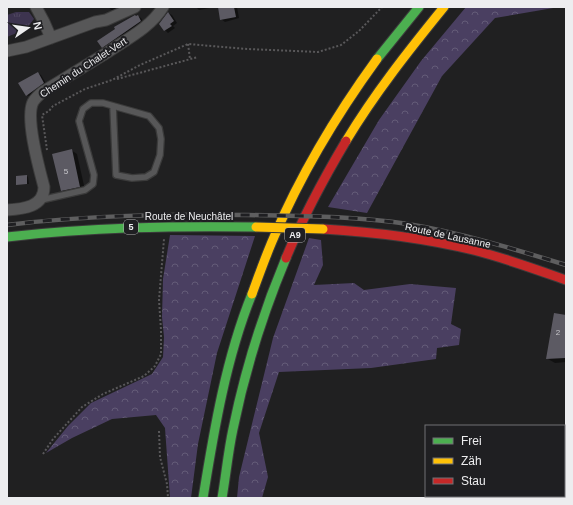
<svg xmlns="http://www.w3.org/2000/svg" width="573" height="505" viewBox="0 0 573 505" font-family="Arial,sans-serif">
	<defs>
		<pattern id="forest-crowns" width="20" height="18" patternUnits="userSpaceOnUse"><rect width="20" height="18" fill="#4a3f61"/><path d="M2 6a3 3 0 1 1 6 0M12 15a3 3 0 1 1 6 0" fill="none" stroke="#645b78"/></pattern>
		<pattern id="park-tufts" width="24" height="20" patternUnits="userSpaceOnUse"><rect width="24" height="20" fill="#3d344f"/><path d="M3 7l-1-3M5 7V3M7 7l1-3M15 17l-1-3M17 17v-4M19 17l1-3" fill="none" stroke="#504860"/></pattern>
	</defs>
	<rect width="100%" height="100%" fill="#202021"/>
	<path fill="url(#forest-crowns)" d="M466,7H559L495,18L442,76L367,213L328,207L379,120L421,61Z
		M170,235L255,236L217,353L198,444L191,498H170L165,428L156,415L112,419L72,438L46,453L68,426L91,403L152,374L163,357L164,337L162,317L163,279Z
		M309,238L321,240L323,265L314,285L354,283L364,290L410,284L456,288L451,324L461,329L459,345L437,348L436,359L371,368L279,372L259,433L268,477L262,498H237L239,477L273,338Z"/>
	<path fill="url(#park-tufts)" d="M16,12H29L34,19L26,29L7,37V15Z"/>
	<path fill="#0007" d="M109,7H126L115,12L110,9Z
		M196,7H215L199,10Z
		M219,7H237L239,18L225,22L221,19Z
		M168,13L172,15L177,23L173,26L175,28L168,33L165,30Z
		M138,16L141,18L144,23L106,49L102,47L116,30Z
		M38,73L41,75L47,85L31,97L27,95L20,84Z
		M71,150L77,154L85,190L67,194L61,191Z
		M27,176L28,177L29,184H17Z
		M555,314L566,316V362L555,363L548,359Z"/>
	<path fill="#5c5a63" d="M218,7H234L236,17L220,20Z
		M168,12L174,21L170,24L172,26L164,31L159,24Z
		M135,15L136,16L138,15L141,21L102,48L97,41L115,29L114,27Z
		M38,72L44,83L26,96L18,83Z
		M72,149L80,187L61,191L52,154Z
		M27,175V184L16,185V176Z
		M554,313L566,315L565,358L546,359Z"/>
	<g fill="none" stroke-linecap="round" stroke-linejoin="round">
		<defs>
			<path id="lane" d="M41,200L85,190L93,184L94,175L79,121L83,109L91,103H103L149,116L159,128L161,139L160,155L154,172L146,177L132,178L116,175L113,106"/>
			<path id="street" d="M36,7L44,22L51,38
				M7,51L26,47L95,22L106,20L135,7
				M7,210C23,209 44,207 44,187C39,168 25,118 33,102C36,97 40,94 44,91C65,78 87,65 108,52C127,39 151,27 163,7
				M564,495L566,491"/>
			<path id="fast" d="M377,59L419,7
				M7,237C90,227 173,226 256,227
				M203,498C214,430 226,358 252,294
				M222,498C226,475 228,452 233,429C245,370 263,313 286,258"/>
			<path id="slow" d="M346,141C375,93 409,50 444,7
				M252,294C259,275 266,255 274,237C301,174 337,114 377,59"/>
			<path id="jam" d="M323,229C374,232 424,238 473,250C505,258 535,269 566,280
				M286,258C303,217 324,178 346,141"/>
		</defs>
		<use href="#lane" stroke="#3b3b3b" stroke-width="8"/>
		<use href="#street" stroke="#3b3b3b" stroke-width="13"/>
		<use href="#fast" stroke="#3b3b3b" stroke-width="11"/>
		<use href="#slow" stroke="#3b3b3b" stroke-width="11"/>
		<use href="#jam" stroke="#3b3b3b" stroke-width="11"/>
		<path stroke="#59585a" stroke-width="2" stroke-dasharray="2 2" stroke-linecap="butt" d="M188,44L190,59
			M117,79L198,57
			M47,150L42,115L49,111L53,106L85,89L112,80L140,65L188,44L247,49L318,52L341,45L359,31L382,7
			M159,431L160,457L167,484L168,498
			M43,454L53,439L82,407L103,394L144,376L155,366L161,354V330L159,300L164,239"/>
		<use href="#lane" stroke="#575758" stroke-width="5.5"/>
		<use href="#street" stroke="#575758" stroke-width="11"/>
		<use href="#fast" stroke="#4caf50" stroke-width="9"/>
		<use href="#slow" stroke="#ffc107" stroke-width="9"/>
		<use href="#jam" stroke="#c62828" stroke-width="9"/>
		<defs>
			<path id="rail" d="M7,225C87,215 167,214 248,215C302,216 355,216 408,224C462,233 514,249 566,265"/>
		</defs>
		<use href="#rail" stroke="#5e5e5f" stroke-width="4.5"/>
		<use href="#rail" stroke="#1f1f22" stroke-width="3" stroke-dasharray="9" stroke-linecap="butt"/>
		<defs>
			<path id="slow-bridge" d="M256,227L323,229"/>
		</defs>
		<use href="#slow-bridge" stroke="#3b3b3b" stroke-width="11" stroke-linecap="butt"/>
		<use href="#slow-bridge" stroke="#ffc107" stroke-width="9"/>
	</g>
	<g text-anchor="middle" stroke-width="4" stroke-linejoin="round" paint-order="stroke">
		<g font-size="8" fill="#c9c8cc">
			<text x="66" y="174">5</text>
			<text x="558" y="335">2</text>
		</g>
		<g fill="#1f1f22" stroke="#afafb2" stroke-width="1">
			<rect x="124" y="220" width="14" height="14" rx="3"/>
			<rect x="285" y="228" width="20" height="14" rx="3"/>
		</g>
		<g font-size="9" font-weight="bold" fill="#ededef">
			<text x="131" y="230">5</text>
			<text x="295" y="238">A9</text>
		</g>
		<g font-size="10" fill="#ededef" stroke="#1f1f22">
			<text transform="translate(83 67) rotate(-33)" y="4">Chemin du Chalet-Vert</text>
			<text x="189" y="220">Route de Neuchâtel</text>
			<text transform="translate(448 235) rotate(12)" y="4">Route de Lausanne</text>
		</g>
	</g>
	<rect width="573" height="505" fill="none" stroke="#ededef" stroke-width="16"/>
	<rect x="425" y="425" width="140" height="72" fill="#1f1f22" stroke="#717174"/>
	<rect x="433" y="438" width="20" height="6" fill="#4caf50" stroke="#717174"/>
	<text x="461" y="445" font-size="12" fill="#ededef">Frei</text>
	<rect x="433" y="458" width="20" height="6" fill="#ffc107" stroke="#717174"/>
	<text x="461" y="465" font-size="12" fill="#ededef">Zäh</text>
	<rect x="433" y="478" width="20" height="6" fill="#c62828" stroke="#717174"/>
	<text x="461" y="485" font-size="12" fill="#ededef">Stau</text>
	<g transform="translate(28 28) rotate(77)" stroke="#1f1f22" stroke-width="3" paint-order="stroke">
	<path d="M0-3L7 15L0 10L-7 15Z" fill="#ededef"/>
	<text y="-6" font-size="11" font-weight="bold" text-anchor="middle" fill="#ededef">N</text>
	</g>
</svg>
